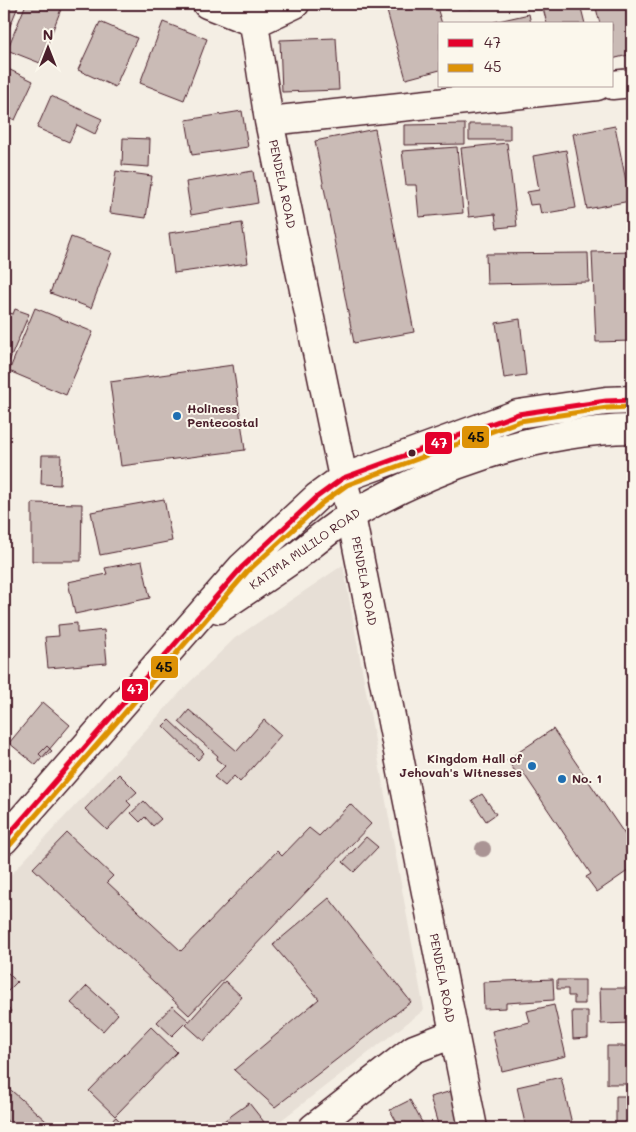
<svg xmlns="http://www.w3.org/2000/svg" width="636" height="1132" viewBox="0 0 636 1132" font-family="Mali,sans-serif">
	<rect width="100%" height="100%" fill="#f4eee4"/>
	<filter id="ink" filterUnits="userSpaceOnUse"><feTurbulence type="fractalNoise" baseFrequency=".02" numOctaves="2"/><feDisplacementMap in="SourceGraphic" scale="10" xChannelSelector="R" yChannelSelector="G"/><feConvolveMatrix kernelMatrix="1 2 1 2 8 2 1 2 1" color-interpolation-filters="sRGB"/></filter>
	<g filter="url(#ink)">
		<path fill="#e7dfd6" d="M343,565L424,1010L271,1128H4V882L189,683L235,638Z"/>
		<path fill="#cabbb6" stroke="#4a1f2b" d="M4,4H19L5,38L4,37Z
			M26,4H63L40,63L7,50Z
			M385,4H436L442,24H440V70L406,79Z
			M468,4H491L469,9Z
			M560,4H580L585,24H547L543,8Z
			M595,4H631L632,54L612,59V24H600Z
			M529,14L531,24H494V22Z
			M100,22L137,38L115,87L78,70Z
			M163,22L207,39L184,100L140,83Z
			M336,38L339,90L282,92L280,40Z
			M4,67L33,81L15,120L4,115Z
			M51,96L102,119L95,134L77,125L69,142L37,128Z
			M242,111L248,147L192,155L186,120Z
			M465,124V144L404,145V125Z
			M469,124H510V140H469Z
			M615,126L630,201L587,209L573,134Z
			M375,129L414,332L354,343L315,141Z
			M123,138L150,139L149,167L122,165Z
			M507,143L517,226L497,228L495,214L469,217L461,148Z
			M457,147L463,213L419,217L416,185H406L402,151Z
			M566,150L576,208L541,214L539,204L530,205L527,192L539,190L533,156Z
			M116,171L152,176L146,218L110,213Z
			M253,171L258,203L191,215L186,182Z
			M242,223L248,263L174,273L169,233Z
			M71,237L112,252L91,308L50,293Z
			M632,251V341L596,342L592,252Z
			M588,253L589,282L487,284L486,254Z
			M35,308L93,332L66,395L9,371Z
			M15,309L29,314L5,371L4,311L13,314Z
			M520,319L526,375L504,378L496,323Z
			M233,365L245,450L121,466L110,382Z
			M42,455H61L60,485L41,484Z
			M164,499L172,541L100,555L91,512Z
			M32,503L82,504L81,561H32Z
			M142,561L150,598L75,614L68,582L107,574L105,568Z
			M77,623V633L104,630L107,663L48,668L45,637L59,636L58,625Z
			M43,702L70,725L36,765L9,743Z
			M189,710L237,751L264,720L281,735L240,782L234,776L225,786L214,777L225,766L216,759L218,756L179,722Z
			M169,720L204,753L198,760L163,726Z
			M553,729L632,845V868L597,892L586,877L591,874L522,771L517,774L507,760Z
			M47,746L52,751L43,758L39,754Z
			M119,774L137,792L127,801L131,805L107,830L85,809Z
			M482,794L496,814L486,821L472,800Z
			M144,801L161,819L153,826L145,817L140,822L131,813Z
			M350,804L371,824L189,1015L33,868L67,833L113,876L107,882L181,951L277,851L282,856L309,828L319,836Z
			M366,837L378,847L354,872L343,862Z
			M329,898L411,1002L275,1107L234,1070L319,999L273,945Z
			M4,969L17,982L4,995Z
			M553,979L554,1000L506,1003V1008L484,1009L483,982Z
			M557,980H585V1004H574V996H568V989H557Z
			M225,981L242,997L204,1041L186,1025Z
			M87,986L118,1014L103,1031L71,1003Z
			M600,988H632V1023L601,1024Z
			M4,1005L11,1011L4,1019Z
			M554,1005L566,1056L502,1071L492,1031L530,1022L527,1011Z
			M172,1006L188,1020L172,1036L157,1022Z
			M572,1011H588V1038L573,1039Z
			M151,1027L177,1052L115,1116L89,1091Z
			M607,1046H632V1084H607Z
			M561,1077L573,1128H526L517,1087Z
			M4,1084L54,1128H15L4,1118Z
			M452,1091L462,1128H439L430,1097Z
			M616,1096H632V1128H616Z
			M410,1100L425,1128H400L390,1110Z
			M249,1103L264,1122L256,1128H214Z
			M116,1117L126,1128H103Z"/>
		<g fill="none" stroke-linecap="round" stroke-linejoin="round">
			<defs>
				<path id="minor" d="M207,4L255,23L295,4
					M251,4L269,121L351,516L473,1128
					M612,85L632,83
					M269,121L597,86
					M313,1128L414,1049L453,1034"/>
				<path id="major" d="M219,609C245,591 272,574 297,556C315,542 333,526 352,515C435,466 535,431 632,429
					M4,840L242,567L317,497L343,478L518,414L606,401L632,400"/>
			</defs>
			<use href="#minor" stroke="#4a1f2b" stroke-width="31"/>
			<use href="#major" stroke="#4a1f2b" stroke-width="31"/>
			<use href="#minor" stroke="#fbf7ec" stroke-width="28"/>
			<use href="#major" stroke="#fbf7ec" stroke-width="28"/>
			<defs>
				<path id="bus-1" d="M4,840L242,567L317,497L343,478L518,414L606,401L632,400"/>
				<path id="bus-2" d="M10,845L247,572L322,503L347,485L520,421L607,408L632,407"/>
			</defs>
			<use href="#bus-1" stroke="#fbf7ec" stroke-width="9"/>
			<use href="#bus-2" stroke="#fbf7ec" stroke-width="9"/>
			<use href="#bus-1" stroke="#e4002b" stroke-width="5"/>
			<use href="#bus-2" stroke="#dd9206" stroke-width="5"/>
		</g>
		<circle fill="#aa9494" cx="483" cy="849" r="8"/>
	</g>
	<g fill="#1f6fb2" stroke="#fbf7ec" stroke-width="2">
		<circle cx="177" cy="416" r="5"/>
		<circle cx="532" cy="766" r="5"/>
		<circle cx="562" cy="779" r="5"/>
	</g>
	<circle fill="#4a1f2b" stroke="#fbf7ec" stroke-width="2" cx="412" cy="453" r="4.5"/>
	<g text-anchor="middle" stroke-width="4" stroke-linejoin="round" paint-order="stroke">
		<g font-size="12" fill="#4a1f2b" stroke="#fbf7ec">
			<text transform="translate(282 184) rotate(78)" y="4">PENDELA ROAD</text>
			<text transform="translate(305 549) rotate(-35)" y="4">KATIMA MULILO ROAD</text>
			<text transform="translate(364 581) rotate(79)" y="4">PENDELA ROAD</text>
			<text transform="translate(442 978) rotate(79)" y="4">PENDELA ROAD</text>
		</g>
		<g font-size="12" font-weight="bold" fill="#4a1f2b" stroke="#fbf7ec" text-anchor="start">
			<text x="187" y="413">Holiness<tspan x="187" dy="14">Pentecostal</tspan></text>
			<text x="522" y="763" text-anchor="end">Kingdom Hall of<tspan x="522" dy="14">Jehovah's Witnesses</tspan></text>
			<text x="572" y="783">No. 1</text>
		</g>
	</g>
	<g stroke="#fbf7ec" stroke-width="2">
		<rect x="461" y="425" width="29" height="24" rx="5" fill="#dd9206"/>
		<rect x="424" y="431" width="29" height="24" rx="5" fill="#e4002b"/>
		<rect x="150" y="655" width="29" height="24" rx="5" fill="#dd9206"/>
		<rect x="121" y="678" width="28" height="24" rx="5" fill="#e4002b"/>
	</g>
	<g font-size="14" text-anchor="middle" font-weight="bold" fill="#fff">
		<text x="439" y="448">47</text>
		<text x="135" y="694">47</text>
	</g>
	<g font-size="14" text-anchor="middle" font-weight="bold" fill="#111">
		<text x="476" y="442">45</text>
		<text x="164" y="672">45</text>
	</g>
	<rect width="636" height="1132" fill="none" stroke="#fbf7ec" stroke-width="20"/>
	<rect x="10" y="10" width="616" height="1112" fill="none" stroke="#4a1f2b" stroke-width="2" filter="url(#ink)"/>
	<rect x="438" y="22" width="175" height="65" fill="#fbf7ec" stroke="#b4a19f"/>
	<rect x="448" y="39" width="25" height="8" fill="#e4002b" stroke="#b4a19f"/>
	<text x="484" y="48" font-size="15" fill="#4a1f2b">47</text>
	<rect x="448" y="64" width="25" height="8" fill="#dd9206" stroke="#b4a19f"/>
	<text x="484" y="72" font-size="15" fill="#4a1f2b">45</text>
	<g transform="translate(48 48)" stroke="#fbf7ec" stroke-width="4" paint-order="stroke">
	<path d="M0-4L9 19L0 12L-9 19Z" fill="#4a1f2b"/>
	<text y="-8" font-size="14" font-weight="bold" text-anchor="middle" fill="#4a1f2b">N</text>
	</g>
</svg>
